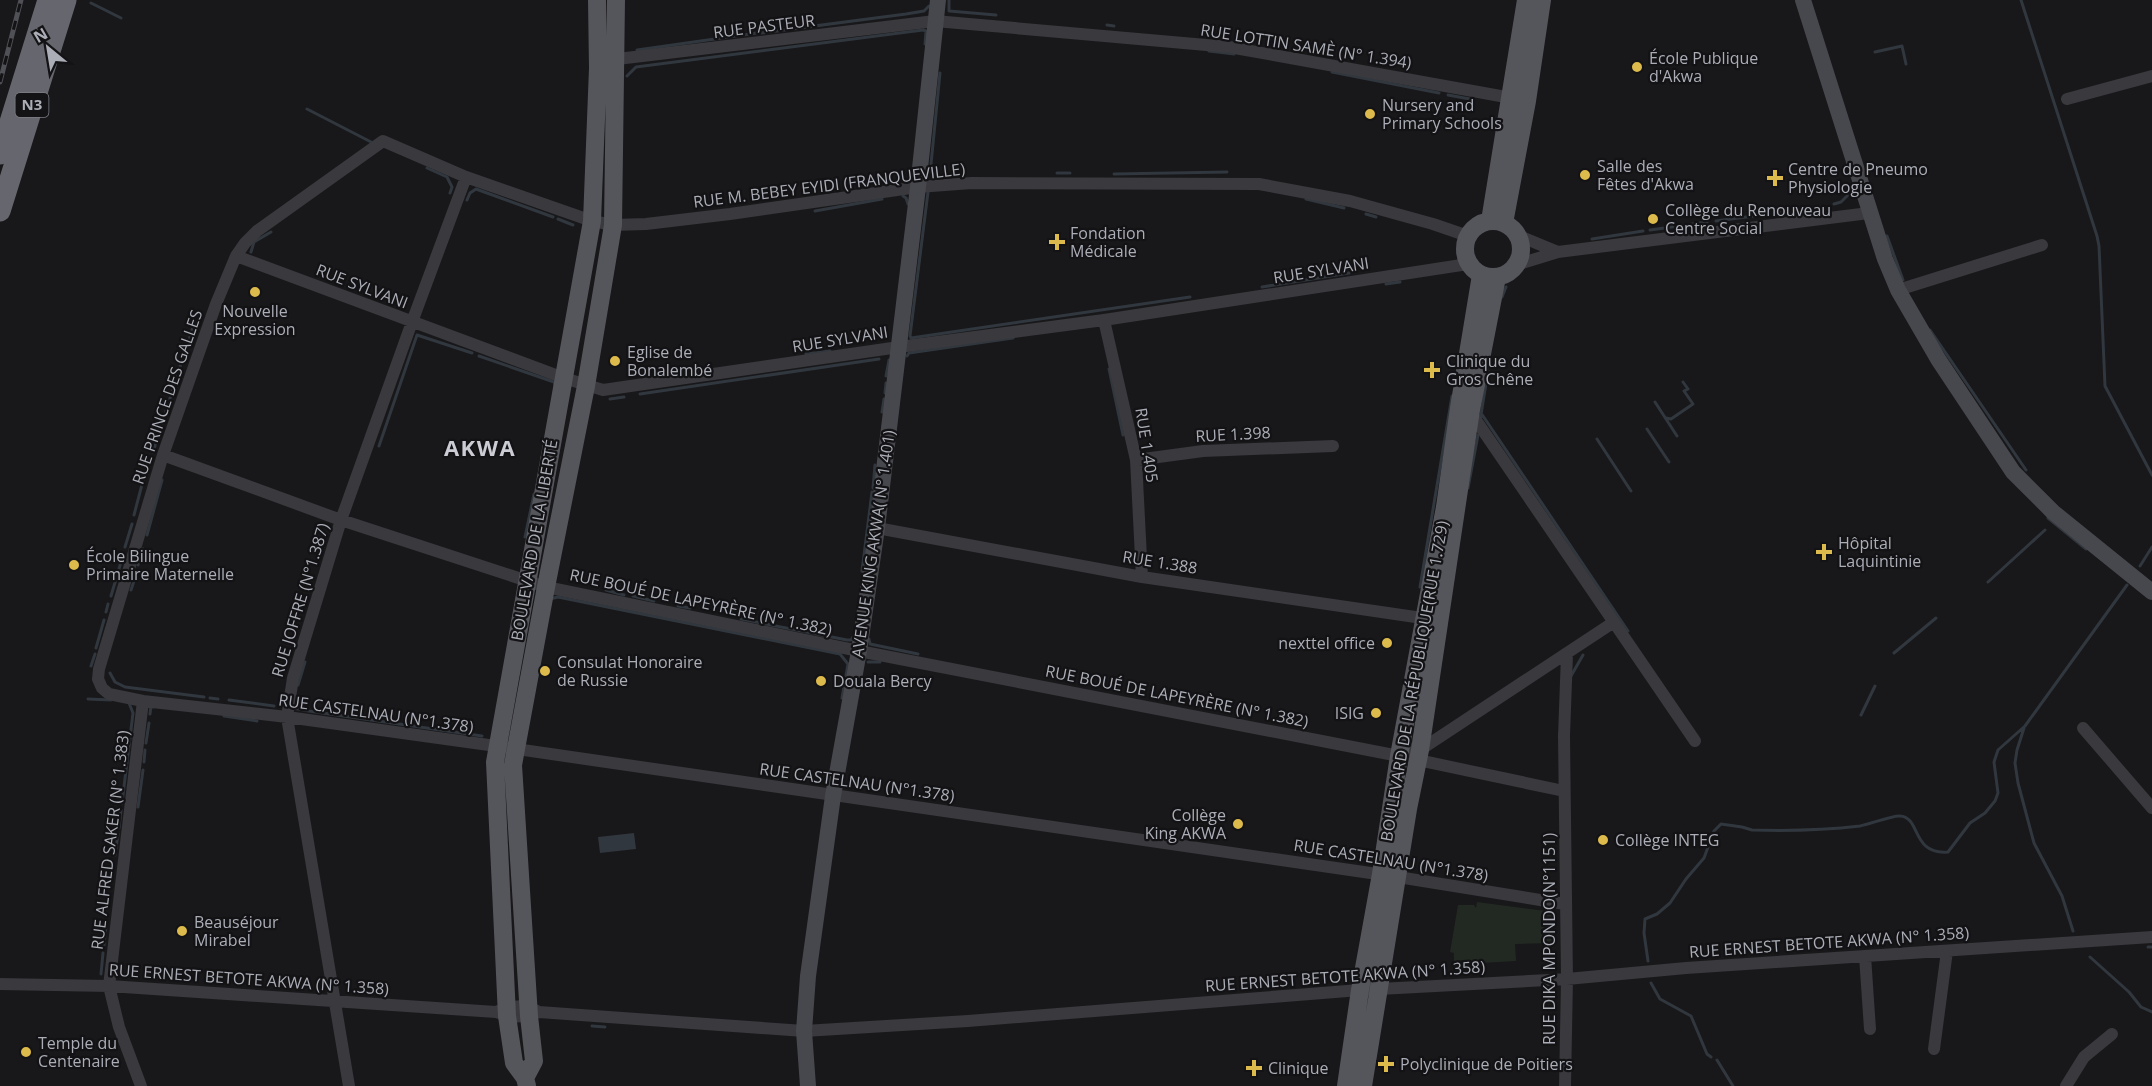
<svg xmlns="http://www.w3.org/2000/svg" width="2152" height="1086" viewBox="0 0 2152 1086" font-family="'Open Sans',sans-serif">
	<rect width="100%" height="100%" fill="#181719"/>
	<path fill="#222923" d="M1477,902L1546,911L1553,916V943L1515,944L1516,961L1464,964L1465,960L1454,961V953L1450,952L1458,905H1474L1476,908Z"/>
	<path fill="#31373e" d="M634,833L636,849L600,853L598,837Z"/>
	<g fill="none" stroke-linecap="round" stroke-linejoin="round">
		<path stroke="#31373e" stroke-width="3" d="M949,0V11L996,15
			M2021,0L2097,236L2099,246L2105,386L2152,475
			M91,3L121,18
			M1107,25L1114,26
			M761,33L906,14L924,11L929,6
			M637,50L757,33
			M1209,51L1234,54
			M1875,52L1902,46L1906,64
			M1332,72L1439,93
			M627,76L636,67L923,30L926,31L925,44
			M1448,95L1470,99
			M307,109L373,143
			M931,164L940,73
			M427,168L447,177L452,187L450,193
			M1057,173H1070
			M1114,174L1227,172
			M928,192L910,336L911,338L1190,297
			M903,196L906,198L908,204
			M1306,199L1344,208
			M467,200L470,193L476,189L553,217
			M1834,204L1841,202L1855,188L1854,185
			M815,211L882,199
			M1366,214L1376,217
			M558,219L573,225
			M1716,221L1821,207
			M1650,230L1707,222
			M1887,236L1903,280
			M1592,239L1643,231
			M251,252L254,242L271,232
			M1386,284L1400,282
			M1262,287L1349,273
			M1502,297L1506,287
			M1930,330L2026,470
			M187,347L195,320
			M806,354L830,351
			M479,356L554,382L555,385
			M907,356L909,353L1013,338
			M1109,369L1123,435
			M886,376L889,360
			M885,393L886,383
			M640,394L879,359
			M610,399L624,397
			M1655,402L1677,436
			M882,412L884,399
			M1481,413L1628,631
			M1666,418L1671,419L1693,404L1684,391L1688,389L1683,382
			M1480,421L1488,371
			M1647,429L1669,462
			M1597,439L1631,491
			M379,446L417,335L472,353
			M153,452L184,354
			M873,488L875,465
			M1468,488L1478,435
			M134,515L145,473
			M2048,518L2086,549
			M147,535L162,480
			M525,537L534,494
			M125,547L132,524
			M138,565L143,549
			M2140,566L2152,547
			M862,571L872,492
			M1988,582L2045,530
			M1420,587L1452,396
			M131,590L135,578
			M606,590L624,595
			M111,596L121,562
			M633,596L654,601
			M550,599L558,597L840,654L848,664L842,698
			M678,606L690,608
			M106,612L108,604
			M741,619L847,640H851L853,637
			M869,639L870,644L918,654
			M96,648L104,620
			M1894,653L1936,618
			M868,662H880
			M91,666L95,654
			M110,673L115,682L125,687L204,697
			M1571,676L1583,655
			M298,685L305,662
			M210,698L218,699
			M88,699L111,700
			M229,700L274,706
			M294,706L293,708L309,711L482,736
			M150,714L151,706L153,707
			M1861,715L1875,686
			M224,716L257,721
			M2024,728L2017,750L2015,763L2018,783L2034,843L2062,896L2073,931
			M146,743L149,723
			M144,762L145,750
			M122,803L133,713L129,703
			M138,807L143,770
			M119,828L121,810
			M115,855L118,834
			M104,945L106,926
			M2148,947H2152
			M2090,957L2129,992L2141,1007L2152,1012
			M1648,961L1644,933L1645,919L1657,914L1670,903L1686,879L1704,858L1714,831L1721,824L1742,827L1752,830C1786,831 1826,830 1860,826C1870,824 1894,815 1900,816C1921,817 1911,855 1948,852L1970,823L1985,813L1995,801L1998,793L1994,762L1998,750L2025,726L2127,585
			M101,974L103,953
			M1651,983L1660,999L1691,1016L1707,1054L1711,1057
			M592,1026L605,1027
			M1717,1060L1733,1086"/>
		<path stroke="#39393e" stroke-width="12" d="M609,60L935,21L1229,47L1517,99
			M2067,99L2152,76
			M1468,236L1433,224L1350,201L1259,184L972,183L918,187L730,214L646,224L613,225L592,221L466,177L383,141L257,231L245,243L236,256L216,304L163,455L99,669L98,679L102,688L109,694L143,701L287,717L496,746L1398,877L1565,904
			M1519,236L1558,252L1869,213
			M236,256L564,378L603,390L899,347L1104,320L1468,264
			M1516,265L1558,252
			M1898,290L2042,245
			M1104,320L1136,460L1142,577
			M1469,410L1695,741
			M163,455L341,520L546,587L859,651L1399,756L1564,791
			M1136,460L1203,451L1333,446
			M877,528L1142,577L1429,619
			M2083,728L2152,808
			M1401,747L1420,750L1614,622
			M1865,956L1870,1029
			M0,984L109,986L496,1012C508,1017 522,1018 536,1013
			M496,1012C511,1005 524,1004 539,1012L804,1031L968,1021L1360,990L1567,979L1686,968L2152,937
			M1934,1049L1947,951
			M141,1086L119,1027L109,986L143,701
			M349,1086L287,717L293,678L341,520L412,322L466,177
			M1565,1086L1567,979L1564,736L1567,654
			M2066,1086L2084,1057L2112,1034"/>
		<path stroke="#47484d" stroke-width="16" d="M1803,0L1885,259L1898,290L1938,359L2013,472L2053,512L2152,592
			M808,1086L804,1031L808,976L833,796L859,651L877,528L918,187L938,0"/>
		<path stroke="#55565c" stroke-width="18" d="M1465 249a28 28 0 1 1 56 0a28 28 0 1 1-56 0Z
			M1490,221L1526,0
			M1504,223L1527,101L1542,0
			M525,1078L534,1061L529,1016L513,765L546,587L586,386L613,225L616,0
			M527,1086L525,1078L514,1063L507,1016L495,762L592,221L598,68L597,0
			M1346,1086L1360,990L1381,874L1399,756L1445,507L1459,408L1481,275
			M1363,1086L1408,809L1420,750L1471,410L1497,277"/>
		<path stroke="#66676e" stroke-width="21" d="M0,154L48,0
			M0,211L66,0"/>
		<defs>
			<path id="rail" d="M0,82L21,0"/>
		</defs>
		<use href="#rail" stroke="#505156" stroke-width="5"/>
		<use href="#rail" stroke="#131214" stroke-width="3" stroke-dasharray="9" stroke-linecap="butt"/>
	</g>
	<g fill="#ddba4c" stroke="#131214" stroke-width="2">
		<circle cx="1637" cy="67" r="6"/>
		<circle cx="1370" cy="114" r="6"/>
		<circle cx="1585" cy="175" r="6"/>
		<path d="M1772 169h6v6h6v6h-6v6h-6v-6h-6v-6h6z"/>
		<circle cx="1653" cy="219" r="6"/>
		<path d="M1054 233h6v6h6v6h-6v6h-6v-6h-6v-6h6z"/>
		<circle cx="255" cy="292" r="6"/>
		<circle cx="615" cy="361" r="6"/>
		<path d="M1429 361h6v6h6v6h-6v6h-6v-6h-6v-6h6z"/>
		<path d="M1821 543h6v6h6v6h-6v6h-6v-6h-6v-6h6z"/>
		<circle cx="74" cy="565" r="6"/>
		<circle cx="1387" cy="643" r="6"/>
		<circle cx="545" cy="671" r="6"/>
		<circle cx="821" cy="681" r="6"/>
		<circle cx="1376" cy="713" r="6"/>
		<circle cx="1238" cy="824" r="6"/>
		<circle cx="1603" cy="840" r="6"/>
		<circle cx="182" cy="931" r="6"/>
		<circle cx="26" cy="1052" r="6"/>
		<path d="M1383 1055h6v6h6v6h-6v6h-6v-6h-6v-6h6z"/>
		<path d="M1251 1059h6v6h6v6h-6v6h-6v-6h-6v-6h6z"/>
	</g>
	<g text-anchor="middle" stroke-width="4.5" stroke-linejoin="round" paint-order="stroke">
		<rect fill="#131214" stroke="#7d7f86" stroke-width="1.5" x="15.5" y="93" width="33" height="24" rx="4.5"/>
		<g font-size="15" font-weight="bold" fill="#abaeb7">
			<text x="32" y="110">N3</text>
		</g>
		<g font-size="16" fill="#abaeb7" stroke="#131214">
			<text transform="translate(764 26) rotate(-7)" y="6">RUE PASTEUR</text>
			<text transform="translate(1306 46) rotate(9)" y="6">RUE LOTTIN SAMÈ (N° 1.394)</text>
			<text transform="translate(829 185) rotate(-7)" y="6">RUE M. BEBEY EYIDI (FRANQUEVILLE)</text>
			<text transform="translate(1321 270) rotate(-9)" y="6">RUE SYLVANI</text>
			<text transform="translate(362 286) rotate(21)" y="6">RUE SYLVANI</text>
			<text transform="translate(840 339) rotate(-9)" y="6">RUE SYLVANI</text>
			<text transform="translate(167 397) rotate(-71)" y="6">RUE PRINCE DES GALLES</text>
			<text transform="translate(1233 434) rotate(-3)" y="6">RUE 1.398</text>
			<text transform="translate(1147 445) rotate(81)" y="6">RUE 1.405</text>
			<text transform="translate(534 540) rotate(-80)" y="6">BOULEVARD DE LA LIBERTÉ</text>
			<text transform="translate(873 544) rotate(-82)" y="6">AVENUE KING AKWA( N° 1.401)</text>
			<text transform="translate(1160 562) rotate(9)" y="6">RUE 1.388</text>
			<text transform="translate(300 600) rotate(-73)" y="6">RUE JOFFRE (N°1.387)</text>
			<text transform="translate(701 602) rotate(12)" y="6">RUE BOUÉ DE LAPEYRÈRE (N° 1.382)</text>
			<text transform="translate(1414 681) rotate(-80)" y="6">BOULEVARD DE LA RÉPUBLIQUE(RUE 1.729)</text>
			<text transform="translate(1177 696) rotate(11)" y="6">RUE BOUÉ DE LAPEYRÈRE (N° 1.382)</text>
			<text transform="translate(376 713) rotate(8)" y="6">RUE CASTELNAU (N°1.378)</text>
			<text transform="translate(857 782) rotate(8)" y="6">RUE CASTELNAU (N°1.378)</text>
			<text transform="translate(110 840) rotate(-83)" y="6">RUE ALFRED SAKER (N° 1.383)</text>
			<text transform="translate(1391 860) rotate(9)" y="6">RUE CASTELNAU (N°1.378)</text>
			<text transform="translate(1549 939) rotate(-90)" y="6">RUE DIKA MPONDO(N°1151)</text>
			<text transform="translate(1829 942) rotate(-4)" y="6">RUE ERNEST BETOTE AKWA (N° 1.358)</text>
			<text transform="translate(1345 976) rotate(-4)" y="6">RUE ERNEST BETOTE AKWA (N° 1.358)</text>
			<text transform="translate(249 979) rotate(4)" y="6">RUE ERNEST BETOTE AKWA (N° 1.358)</text>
		</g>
		<g font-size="16" fill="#abaeb7" stroke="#131214" text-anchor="start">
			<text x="1649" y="64">École Publique<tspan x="1649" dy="18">d'Akwa</tspan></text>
			<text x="1382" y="111">Nursery and<tspan x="1382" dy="18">Primary Schools</tspan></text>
			<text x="1597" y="172">Salle des<tspan x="1597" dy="18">Fêtes d'Akwa</tspan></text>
			<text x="1788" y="175">Centre de Pneumo<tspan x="1788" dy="18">Physiologie</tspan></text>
			<text x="1665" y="216">Collège du Renouveau<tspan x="1665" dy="18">Centre Social</tspan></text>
			<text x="1070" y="239">Fondation<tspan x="1070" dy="18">Médicale</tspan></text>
			<text x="255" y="317" text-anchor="middle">Nouvelle<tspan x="255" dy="18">Expression</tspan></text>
			<text x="627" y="358">Eglise de<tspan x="627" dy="18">Bonalembé</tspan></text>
			<text x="1446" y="367">Clinique du<tspan x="1446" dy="18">Gros Chêne</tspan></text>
			<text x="1838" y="549">Hôpital<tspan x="1838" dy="18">Laquintinie</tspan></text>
			<text x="86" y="562">École Bilingue<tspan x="86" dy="18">Primaire Maternelle</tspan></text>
			<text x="1375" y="649" text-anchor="end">nexttel office</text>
			<text x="557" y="668">Consulat Honoraire<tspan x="557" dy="18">de Russie</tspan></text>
			<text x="833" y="687">Douala Bercy</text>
			<text x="1364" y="719" text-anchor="end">ISIG</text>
			<text x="1226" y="821" text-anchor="end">Collège<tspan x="1226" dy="18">King AKWA</tspan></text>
			<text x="1615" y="846">Collège INTEG</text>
			<text x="194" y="928">Beauséjour<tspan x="194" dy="18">Mirabel</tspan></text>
			<text x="38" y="1049">Temple du<tspan x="38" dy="18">Centenaire</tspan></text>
			<text x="1400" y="1070">Polyclinique de Poitiers</text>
			<text x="1268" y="1074">Clinique</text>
		</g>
		<g font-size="22" font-weight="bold" letter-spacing="1.5" fill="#cccdd4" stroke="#131214">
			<text x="480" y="456">AKWA</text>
		</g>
	</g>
	<g transform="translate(48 48) rotate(330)" stroke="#131214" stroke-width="4.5" paint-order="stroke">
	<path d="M0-4.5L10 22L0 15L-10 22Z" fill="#abaeb7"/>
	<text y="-9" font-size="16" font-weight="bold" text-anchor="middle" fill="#abaeb7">N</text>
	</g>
</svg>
